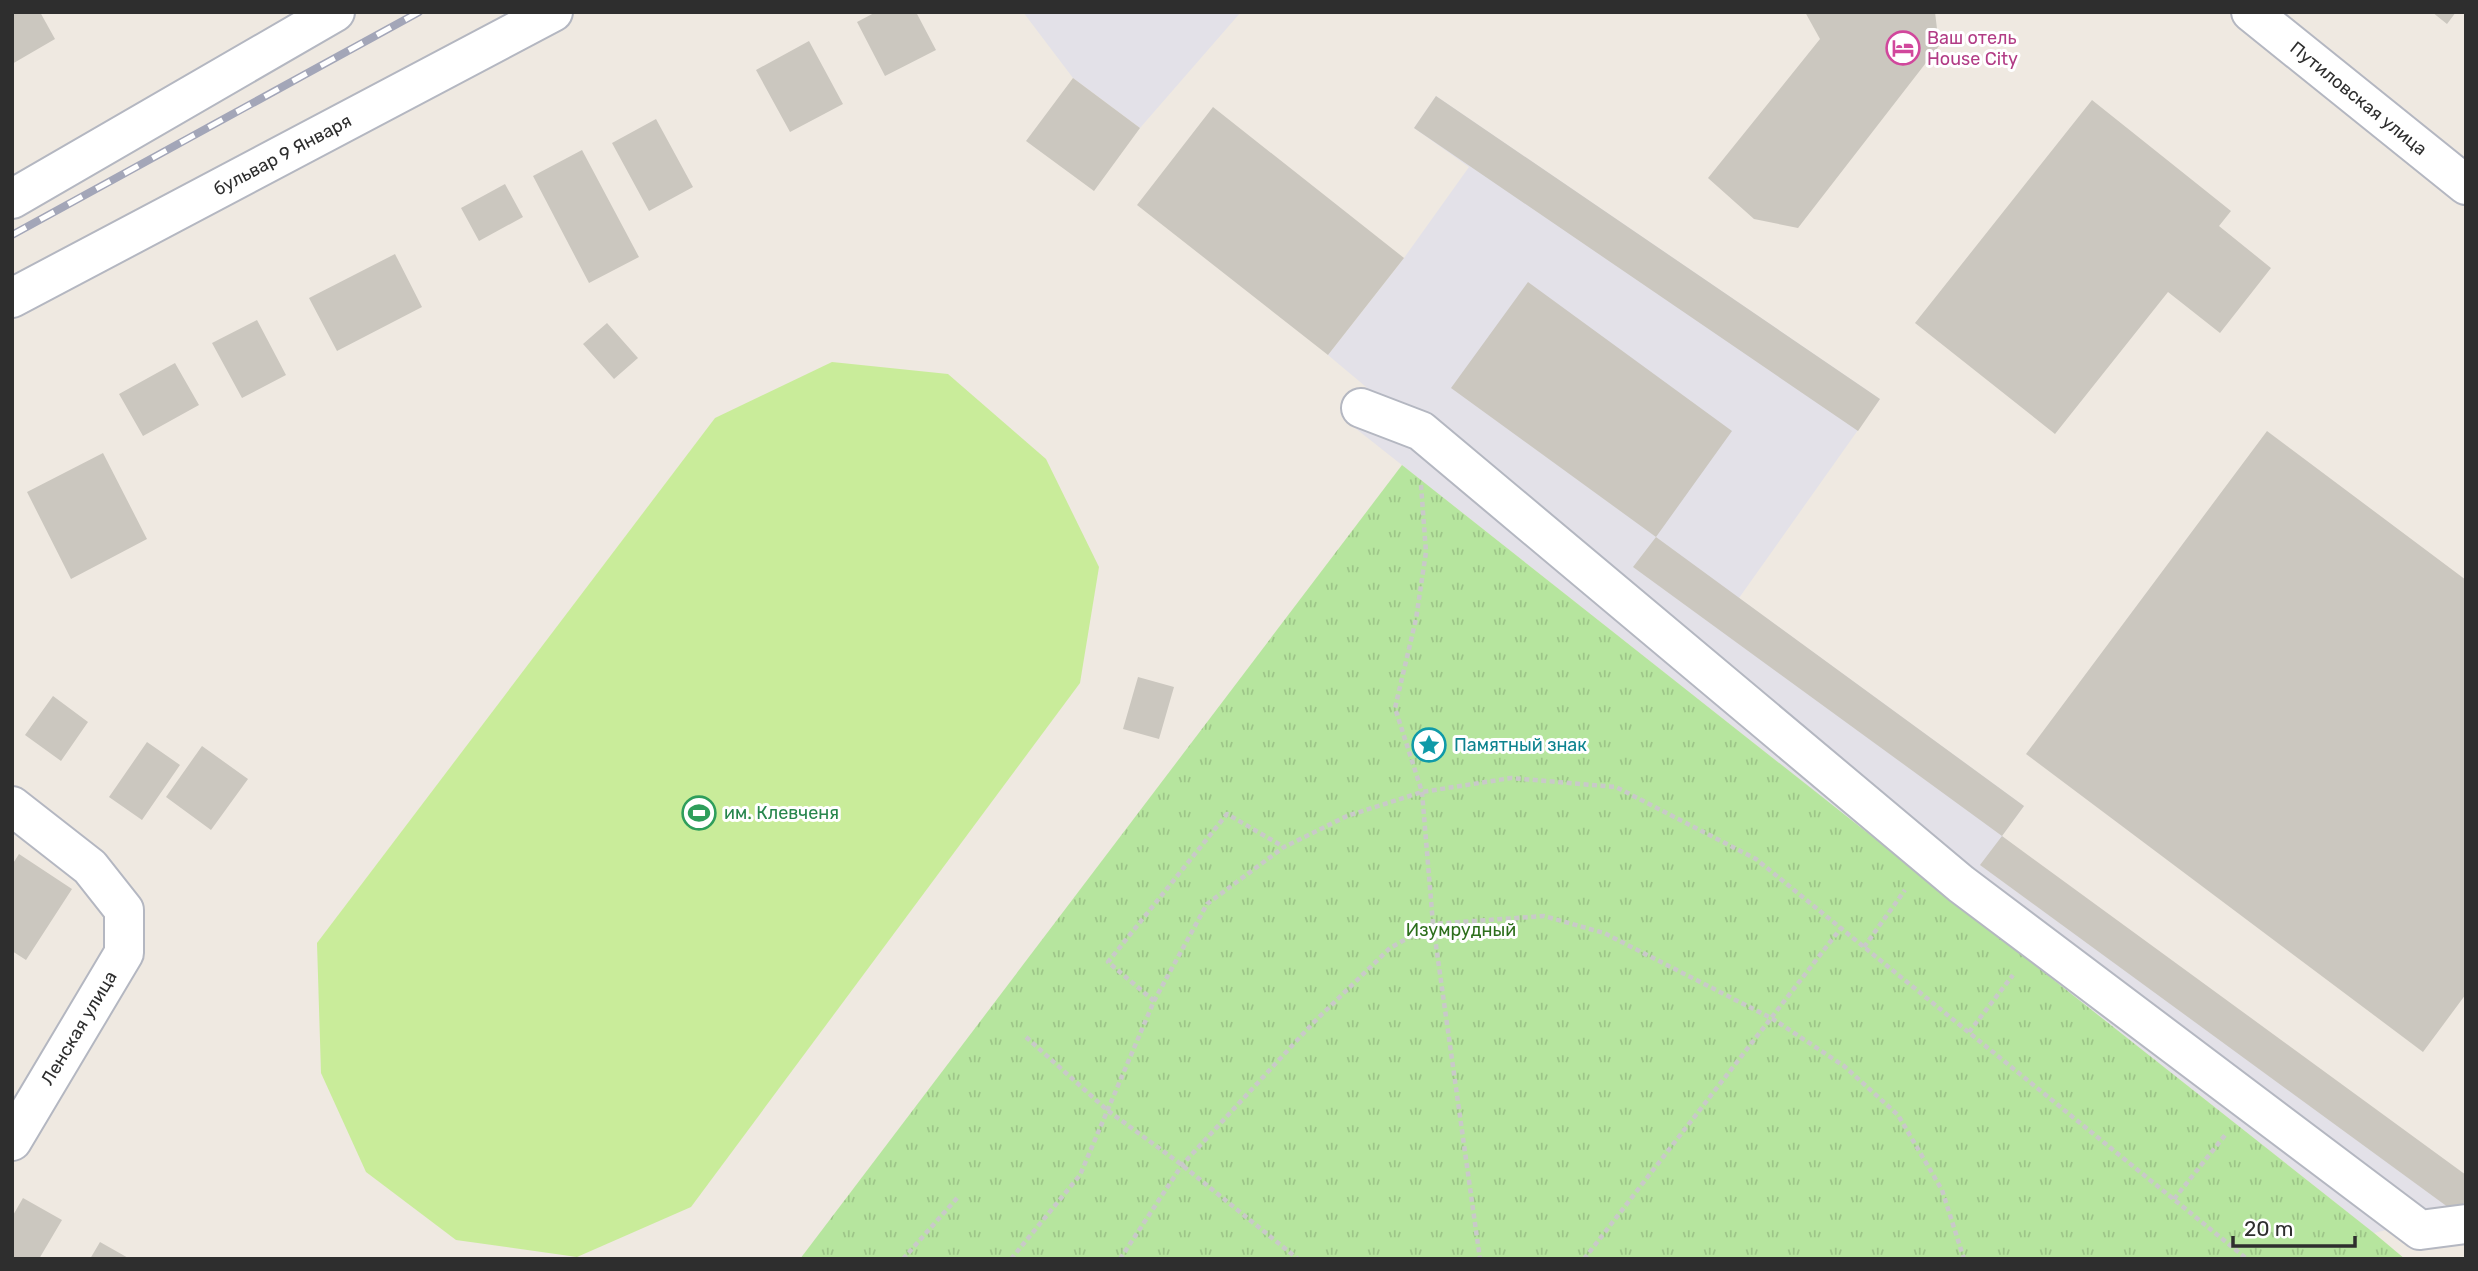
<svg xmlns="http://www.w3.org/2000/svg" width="2478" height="1271" viewBox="0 0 2478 1271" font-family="Rubik,sans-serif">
	<defs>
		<pattern id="grass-tufts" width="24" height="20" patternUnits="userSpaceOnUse" patternTransform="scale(1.75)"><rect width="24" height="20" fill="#b6e59e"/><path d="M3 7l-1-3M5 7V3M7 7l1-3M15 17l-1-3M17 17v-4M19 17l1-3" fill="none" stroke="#9dc588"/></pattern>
	</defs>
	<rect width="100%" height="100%" fill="#efe9e1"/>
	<path fill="#e3e1e8" d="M1023,12H1241L1140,128L1073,78Z
		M1436,96L1880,399L1739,598L2024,806L2002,836L2456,1213L2374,1233L1350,424L1372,392L1328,355L1404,258L1469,167L1414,128Z"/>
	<path fill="url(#grass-tufts)" d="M1402,465L2374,1233L2405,1259H800Z"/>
	<path fill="#c9ec9a" d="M832,362L948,374L1046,459L1099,567L1080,683L691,1207L577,1257L456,1240L366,1172L321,1073L317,943L715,418Z"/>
	<path fill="#cbc7bf" d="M12,12H40L55,39L12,64Z
		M876,12H916L936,50L885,76L857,22Z
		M1805,12H1935L1939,46L1798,228L1754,219L1708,178L1820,39Z
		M2432,12H2456L2447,24Z
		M809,41L843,104L790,132L756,70Z
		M1073,78L1140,128L1094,191L1026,141Z
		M1436,96L1880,399L1858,431L1414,128Z
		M2092,100L2231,211L2219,226L2271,268L2220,333L2168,292L2055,434L1915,323Z
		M1213,107L1404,258L1328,355L1137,205Z
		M656,119L693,187L649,211L612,143Z
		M582,150L639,257L589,283L533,176Z
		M505,184L523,217L479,241L461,208Z
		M395,254L422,307L337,351L309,298Z
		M1528,282L1732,431L1656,537L1451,388Z
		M257,320L286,375L242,398L212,343Z
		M607,323L638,358L614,379L583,344Z
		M175,363L199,405L143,436L119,394Z
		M2267,431L2466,580V994L2423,1052L2026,754Z
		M103,453L147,539L71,579L27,492Z
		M1656,537L2024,806L2002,836L1633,567Z
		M1138,677L1174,687L1159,739L1123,729Z
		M53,696L88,722L61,761L25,735Z
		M147,742L180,765L142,820L109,797Z
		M202,746L248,779L211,830L166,797Z
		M2002,836L2466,1175V1200L2456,1213L1980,865Z
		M19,854L72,889L26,960L12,951V865Z
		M23,1198L62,1220L39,1259H12V1217Z
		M100,1242L130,1259H90Z"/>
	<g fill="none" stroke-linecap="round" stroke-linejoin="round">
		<defs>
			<g id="minor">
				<path id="s1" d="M2251,12L2466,185"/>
				<path d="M12,199L335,12"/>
				<path id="s2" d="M12,298L553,12"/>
				<path d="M1361,408L1421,431L1961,884L2420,1230L2466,1224"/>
				<path d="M12,806L90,867L124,910V953L12,1141"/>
			</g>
		</defs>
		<use href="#minor" stroke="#b4b7c1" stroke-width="42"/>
		<path stroke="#c9c9c9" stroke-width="4.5" stroke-dasharray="5 3.5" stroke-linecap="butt" d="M1421,485L1426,552L1416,619L1395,708L1422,792L1433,924L1480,1259
			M1864,947L1905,890
			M1154,1001L1108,962L1227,814L1284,847
			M1969,1032L2013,975
			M1026,1037L1107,1110L1182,1165L1298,1259
			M2174,1199L2226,1134
			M903,1259L958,1197
			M1011,1259L1080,1175L1154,1001L1207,904L1284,847L1347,816L1422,792L1511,778L1616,787L1756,859L2247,1259
			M1120,1259L1182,1165L1313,1023L1390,948L1433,924L1544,916L1604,933L1773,1019L1844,1066L1898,1115L1942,1190L1964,1259
			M1584,1259L1841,928"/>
		<use href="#minor" stroke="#fff" stroke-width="38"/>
		<defs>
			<path id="rail" d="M12,235L419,12"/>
		</defs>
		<use href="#rail" stroke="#a3a6b8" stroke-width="8"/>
		<use href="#rail" stroke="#fff" stroke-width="5" stroke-dasharray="16" stroke-linecap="butt"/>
	</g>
	<defs>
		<symbol id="hotel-ring" viewBox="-11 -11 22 22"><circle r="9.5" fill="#fff" stroke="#d1479c" stroke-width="1.5"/><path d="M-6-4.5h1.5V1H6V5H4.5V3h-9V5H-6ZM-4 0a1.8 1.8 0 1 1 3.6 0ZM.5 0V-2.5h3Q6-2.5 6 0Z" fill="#d1479c"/></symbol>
		<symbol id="sight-ring" viewBox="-11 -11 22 22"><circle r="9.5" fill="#fff" stroke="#0f9aa8" stroke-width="1.5"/><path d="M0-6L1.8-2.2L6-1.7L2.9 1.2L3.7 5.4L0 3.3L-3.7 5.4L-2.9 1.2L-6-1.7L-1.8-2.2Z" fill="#0f9aa8"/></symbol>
		<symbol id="stadium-ring" viewBox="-11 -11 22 22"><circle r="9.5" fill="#fff" stroke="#2e9e5b" stroke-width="1.5"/><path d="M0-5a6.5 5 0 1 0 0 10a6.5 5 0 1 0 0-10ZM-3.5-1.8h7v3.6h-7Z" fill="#2e9e5b"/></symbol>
	</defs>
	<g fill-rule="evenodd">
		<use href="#hotel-ring" x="1884" y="29" width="38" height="38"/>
		<use href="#sight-ring" x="1410" y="726" width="38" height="38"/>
		<use href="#stadium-ring" x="680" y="794" width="38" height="38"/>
	</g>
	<g text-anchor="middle" stroke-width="6" stroke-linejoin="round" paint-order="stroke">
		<g font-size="18" fill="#b23c85" stroke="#fff" text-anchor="start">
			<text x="1927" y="44">Ваш отель<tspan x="1927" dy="21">House City</tspan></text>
		</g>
		<g font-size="18" fill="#2e2e2e" stroke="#fff">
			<text dy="6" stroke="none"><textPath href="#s1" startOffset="138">Путиловская улица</textPath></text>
			<text dy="6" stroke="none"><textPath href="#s2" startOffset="306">бульвар 9 Января</textPath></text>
			<text transform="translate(79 1028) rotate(-59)" y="6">Ленская улица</text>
		</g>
		<g font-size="18" fill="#0d838f" stroke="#fff" text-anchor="start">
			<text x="1454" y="751">Памятный знак</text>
		</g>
		<g font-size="18" fill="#27864d" stroke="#fff" text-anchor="start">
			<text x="724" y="819">им. Клевченя</text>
		</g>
		<g font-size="18" fill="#2c6e1b" stroke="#fff">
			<text x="1461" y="936">Изумрудный</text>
		</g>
	</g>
	<rect width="2478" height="1271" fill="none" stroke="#2e2e2e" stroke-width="28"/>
	<path d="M2233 1236v10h122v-10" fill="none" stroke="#2e2e2e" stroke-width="3.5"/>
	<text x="2244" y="1236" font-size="21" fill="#2e2e2e" stroke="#ffffff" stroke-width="5" paint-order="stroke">20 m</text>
</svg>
